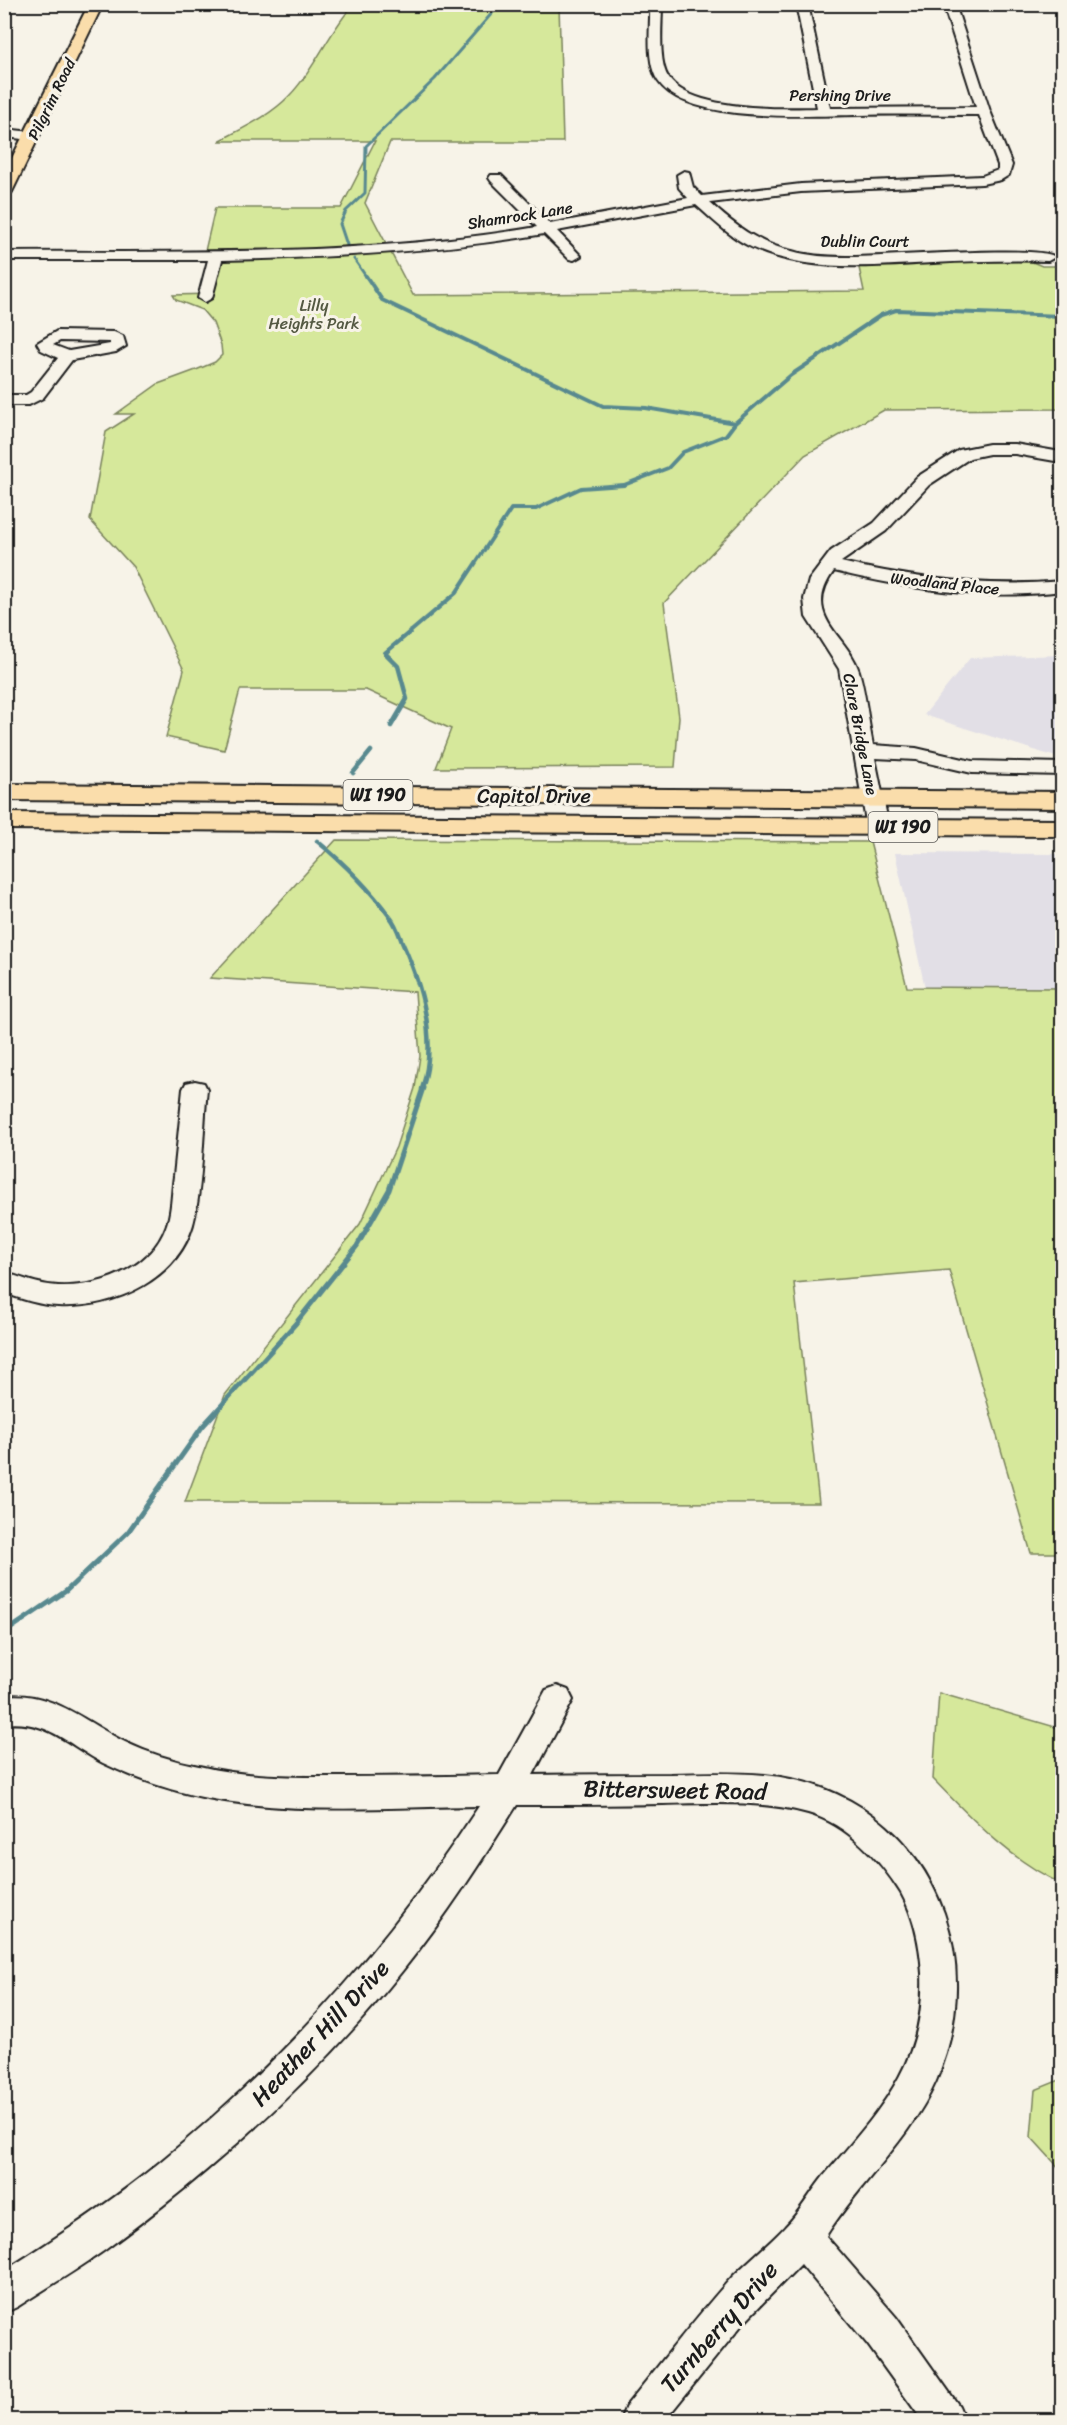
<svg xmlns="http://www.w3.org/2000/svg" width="1067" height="2425" viewBox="0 0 1067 2425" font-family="Sriracha,sans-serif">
	<rect width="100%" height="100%" fill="#f7f3e8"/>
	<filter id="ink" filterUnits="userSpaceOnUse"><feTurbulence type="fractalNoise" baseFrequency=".0167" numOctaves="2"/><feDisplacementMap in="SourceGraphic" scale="12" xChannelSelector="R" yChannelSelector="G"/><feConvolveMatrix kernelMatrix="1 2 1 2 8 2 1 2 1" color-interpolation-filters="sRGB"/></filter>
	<g filter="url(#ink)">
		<path fill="#e2dfe6" d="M1062,655V759L924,715L970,658Z
			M895,853L1062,854V988H925Z"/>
		<path fill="#d6e89b" stroke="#79825c" stroke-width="1.5" d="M353,5H559L563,142H390L365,203L413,295L864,291L858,263L1025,259L1042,266H1062V409L884,410L805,455L664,603L679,717L675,767L436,768L451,729L366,690H240L224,750L166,737L184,670L133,567L90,520L106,432L134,414H116L158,384L196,370L215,362L222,355L221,345L213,323L202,310L176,300L173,295L211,294L223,252L205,251L215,208H341L375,141H219C243,128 270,116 289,96C315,69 329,32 353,5Z
			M336,840L870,842L907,987L1062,988V1553H1031L949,1270L794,1283L819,1503L185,1502L225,1395L360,1224L396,1147L415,1088L420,1056L415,992L210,978Z
			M939,1693L1062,1729V1884C1011,1861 972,1819 933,1779Z
			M1062,2079V2171L1031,2137L1035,2090Z"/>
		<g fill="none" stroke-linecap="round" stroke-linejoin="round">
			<path stroke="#58898f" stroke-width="3" d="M347,245L340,224L346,211L365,193L366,146L435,79L500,4
				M354,259L367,278"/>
			<path stroke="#58898f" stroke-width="4" d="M366,276L382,300L603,406L646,408L735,423
				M409,633L456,593L511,509H536L581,488L624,485L668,468L683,452L726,435L735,423L791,375L881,315L896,310L1062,316"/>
			<path stroke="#58898f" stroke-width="4.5" d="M391,726L407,699L398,666L385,653L410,632
				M353,773L371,751
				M317,841C345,864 369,888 390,917C396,924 399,934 402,942C422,986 438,1041 422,1089"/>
			<path stroke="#58898f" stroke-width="5" d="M4,1633L66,1591L128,1532L202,1427L296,1323L357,1246L389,1190L423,1088"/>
			<defs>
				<path id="minor" d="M650,4H662C662,24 658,61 668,77C689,111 782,109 817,108L796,4H808L830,108L976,107L943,4H955L990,111L1012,165L1009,175L1001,180L982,184L801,192L710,203C734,225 759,244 792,251C809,256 828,257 846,257C875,258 1044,244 1055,257L1048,261C1010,260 971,261 933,263C872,266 803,274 747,245C728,235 712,219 696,205L557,231L581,256L574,260L569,259L544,234C437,252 330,258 222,260L212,298L205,302L198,298L208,260H4V252C182,251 361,257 537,227L491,181L489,178L491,175H501L550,224L688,198L679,188L677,175L684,171L689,172L693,187L702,196L801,184L982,176L998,170V165L979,115C939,115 900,114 860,115C813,115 687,125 658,81C645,61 651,27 650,4Z
					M4,129L32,132L38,136L32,140L4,137Z
					M57,331L114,332L123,336L126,346L116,352L72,360L43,398L29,405H4V395H26L31,392L58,358L41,350L37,343ZM60,341L110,342V344L69,351L53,345Z
					M989,444H1015L1055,451L1061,452L1062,457L1055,461L1015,454H989L970,458L929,485L886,531L841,562C914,579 987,588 1062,581V591C985,601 909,589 834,571C800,617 848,635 859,671C866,695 868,721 873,745L916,748L972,761L1062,763V775L972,773L916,760L875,758L889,827L885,832L878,833L871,832L867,827L839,669L806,617L804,599L809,580L831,551L874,523L917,477L959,450Z
					M195,1081L204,1083L207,1089C203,1129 203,1178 195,1216C183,1278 115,1309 58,1306C39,1305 22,1299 4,1293V1272C22,1278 39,1285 58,1286C103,1288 158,1266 169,1217C172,1204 172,1189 174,1176C177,1147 180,1118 183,1089L186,1083Z
					M557,1686L568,1690L573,1700L533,1775C579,1774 624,1774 670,1774C701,1773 733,1772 765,1775C848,1783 916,1833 944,1913C963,1968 959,2028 936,2081C910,2140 860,2182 826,2236L896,2317L959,2406L965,2420H922L868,2345L801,2264L745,2321L665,2420H620L626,2406C661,2363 695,2318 732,2277C749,2260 768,2245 785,2227C800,2212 810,2193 823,2177C878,2112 926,2065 922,1973C920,1945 915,1918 901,1893C880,1859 847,1824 808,1813C760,1800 711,1803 663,1804C614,1805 565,1805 517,1805C481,1862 445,1918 403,1970C318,2077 215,2169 105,2250C77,2270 46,2288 17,2307L4,2313V2271C58,2237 111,2202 160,2162C285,2060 391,1941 479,1806C388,1807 292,1815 202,1797C168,1790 134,1778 103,1763C68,1745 48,1719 4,1724V1696C52,1690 85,1722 125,1742C148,1753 173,1761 199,1766C244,1777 293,1777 339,1777C393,1777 446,1776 499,1775L546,1690Z"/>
				<path id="major" d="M89,4H103L12,192L4,197V174Z
					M4,784L1062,792V808L4,800Z
					M4,813L1062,820V836L4,829Z"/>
			</defs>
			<use href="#minor" stroke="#1c1c1c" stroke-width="4"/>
			<use href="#major" stroke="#1c1c1c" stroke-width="4"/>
			<use href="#minor" fill="#f7f3e8" fill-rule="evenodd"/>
			<use href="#major" fill="#faddab" fill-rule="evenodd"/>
		</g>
	</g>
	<g text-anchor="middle" stroke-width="6" stroke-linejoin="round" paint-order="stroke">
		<g font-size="16" fill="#1c1c1c" stroke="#f7f3e8">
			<text x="840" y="101">Pershing Drive</text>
			<text transform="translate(51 99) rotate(-64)" y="6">Pilgrim Road</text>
			<text transform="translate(520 215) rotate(-9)" y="6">Shamrock Lane</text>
			<text x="865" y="247">Dublin Court</text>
			<text transform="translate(945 583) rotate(6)" y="6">Woodland Place</text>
			<text transform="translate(861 734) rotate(79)" y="6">Clare Bridge Lane</text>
		</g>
		<g font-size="16" fill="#545942" stroke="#f7f3e8">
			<text x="314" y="311">Lilly<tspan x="314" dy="18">Heights Park</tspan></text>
		</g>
		<g fill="#f7f3e8" stroke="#5e5c59" stroke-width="1.5">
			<rect x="343.5" y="780" width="69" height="30" rx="4.5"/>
			<rect x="868.5" y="812" width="69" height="30" rx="4.5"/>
		</g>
		<g font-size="18" font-weight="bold" fill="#1c1c1c">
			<text x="378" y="801">WI 190</text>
			<text x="903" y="833">WI 190</text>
		</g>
		<g font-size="20" fill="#1c1c1c" stroke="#f7f3e8">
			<text x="534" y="803">Capitol Drive</text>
		</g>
		<g font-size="24" fill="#1c1c1c" stroke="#f7f3e8">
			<text transform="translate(675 1790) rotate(1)" y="8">Bittersweet Road</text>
			<text transform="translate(320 2033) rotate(-47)" y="8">Heather Hill Drive</text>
			<text transform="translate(719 2327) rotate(-49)" y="8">Turnberry Drive</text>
		</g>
	</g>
	<rect width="1067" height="2425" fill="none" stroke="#f7f3e8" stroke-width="24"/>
	<rect x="12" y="12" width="1043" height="2401" fill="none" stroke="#1c1c1c" stroke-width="2" filter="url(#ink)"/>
</svg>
